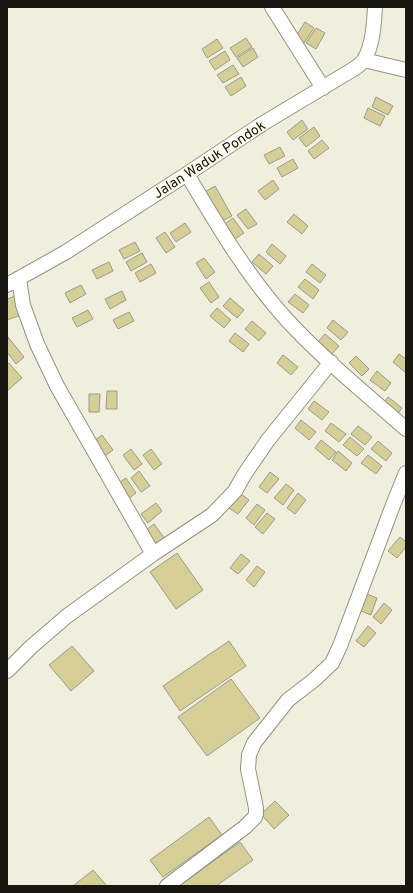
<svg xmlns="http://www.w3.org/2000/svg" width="413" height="893" viewBox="0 0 413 893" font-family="Overpass,sans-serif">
	<rect width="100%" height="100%" fill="#f0eedd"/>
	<path fill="#d6ce97" stroke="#9d9b8b" d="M305,22L314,28L304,43L295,38Z
		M316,28L325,33L316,49L306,43Z
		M246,38L252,47L236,57L230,48Z
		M217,39L223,48L207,58L202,49Z
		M253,48L258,57L243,67L237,58Z
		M225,51L230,60L215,70L209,61Z
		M233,65L239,74L223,83L217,75Z
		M241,77L246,86L231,96L225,87Z
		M376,97L393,106L388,115L372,107Z
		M368,108L385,116L380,126L364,118Z
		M302,120L308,129L293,140L287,132Z
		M314,127L320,136L306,147L299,138Z
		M322,140L329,148L314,159L308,151Z
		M280,147L285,156L269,164L264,155Z
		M293,159L298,168L282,177L277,168Z
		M273,180L279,189L265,200L258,191Z
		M215,186L232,216L220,222L203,193Z
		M246,209L257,224L248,229L237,215Z
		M294,214L308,226L302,234L287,222Z
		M233,218L244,233L235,239L225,224Z
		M185,223L191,232L176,242L170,233Z
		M165,232L175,247L166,253L156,238Z
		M135,242L140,251L124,259L119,250Z
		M272,244L286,256L280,264L266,252Z
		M142,253L147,262L131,271L126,262Z
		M259,254L273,266L266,274L252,262Z
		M204,258L215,272L206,279L196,263Z
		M109,262L113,271L97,279L92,270Z
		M151,264L156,273L140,282L135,273Z
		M312,264L326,275L320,283L306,272Z
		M305,279L319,290L313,299L298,287Z
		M209,282L219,297L211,303L200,288Z
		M81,285L86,294L70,303L65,293Z
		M122,291L126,300L110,309L105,299Z
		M295,294L309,305L303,313L288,302Z
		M18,295L24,314L7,320V299Z
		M230,298L244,310L237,318L223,306Z
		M217,308L231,320L224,328L210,316Z
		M88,310L93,319L77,327L72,318Z
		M129,312L134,321L118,329L113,320Z
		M333,320L348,332L341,340L327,328Z
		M252,321L266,333L259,341L245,329Z
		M235,333L249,344L243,352L229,341Z
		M325,334L339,346L332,354L318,342Z
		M8,337L24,357L16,364L7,352Z
		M399,354L406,359V373L393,362Z
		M283,355L298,367L291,375L277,363Z
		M356,356L369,369L362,376L349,363Z
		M9,363L22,378L7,391V365Z
		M377,371L391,383L385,391L370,380Z
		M107,391H117V409H106Z
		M89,394H100L99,412H89Z
		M388,397L402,408L396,416L382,405Z
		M314,401L329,412L322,420L308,409Z
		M301,420L316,432L309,440L295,428Z
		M331,423L346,434L339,442L325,431Z
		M358,426L372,437L365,445L351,434Z
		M102,435L113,450L105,456L94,441Z
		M350,437L364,449L357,456L343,445Z
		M321,440L336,452L329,460L315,448Z
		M378,441L392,453L386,461L371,449Z
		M131,449L142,464L134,470L123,455Z
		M151,449L162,464L154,470L143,455Z
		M338,451L352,463L346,471L332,460Z
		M368,455L382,466L376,474L361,463Z
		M139,471L150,486L141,492L131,478Z
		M270,472L279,479L267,493L259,487Z
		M126,478L136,493L128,499L117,484Z
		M286,484L294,490L283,505L274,498Z
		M298,493L306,500L295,514L287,508Z
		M241,494L249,500L238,514L229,508Z
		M156,503L162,511L148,523L141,514Z
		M257,504L265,510L254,525L246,518Z
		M267,513L275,519L263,534L255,527Z
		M154,524L165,539L157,545L146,530Z
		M400,537L406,542V547L397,558L388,551Z
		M177,553L203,590L176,609L150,572Z
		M241,554L250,561L238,574L230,568Z
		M257,566L265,572L254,587L246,580Z
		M367,594L377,598L371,615L361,611Z
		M384,603L392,610L381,624L373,617Z
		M368,626L376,633L364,647L356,641Z
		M229,641L246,666L180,711L163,686Z
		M72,646L94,671L71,691L49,665Z
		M231,679L260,718L207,756L178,717Z
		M275,801L289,815L274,829L261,814Z
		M209,817L222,835L163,877L150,860Z
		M240,842L253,860L216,886H182L180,885Z
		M93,870L107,886H73Z"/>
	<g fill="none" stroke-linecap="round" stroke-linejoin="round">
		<defs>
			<path id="minor" d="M272,7L323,88
				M364,60L406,70
				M187,174C217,225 247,276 287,320C323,359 366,394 406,429
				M19,279L23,305L37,344L57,386L153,554
				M7,285L66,252L187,174L262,124L352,70C357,67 361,64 364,60C373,45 374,24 375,7
				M7,671L31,647L67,616L153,554L212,515L235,491L244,475L268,440L331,362
				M167,886L245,827L255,817L256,813V808L248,769L249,755L254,743L288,700L314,680L332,663L340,646L393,505L406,473"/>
		</defs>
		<use href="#minor" stroke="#949282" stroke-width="16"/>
		<use href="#minor" stroke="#fff" stroke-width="14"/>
	</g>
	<g text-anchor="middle" stroke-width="3" stroke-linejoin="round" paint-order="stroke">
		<g font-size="14" fill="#181711" stroke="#fefbea">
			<text transform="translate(209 159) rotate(-33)" y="5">Jalan Waduk Pondok</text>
		</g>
	</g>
	<rect width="413" height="893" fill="none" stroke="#181711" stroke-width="16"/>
</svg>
